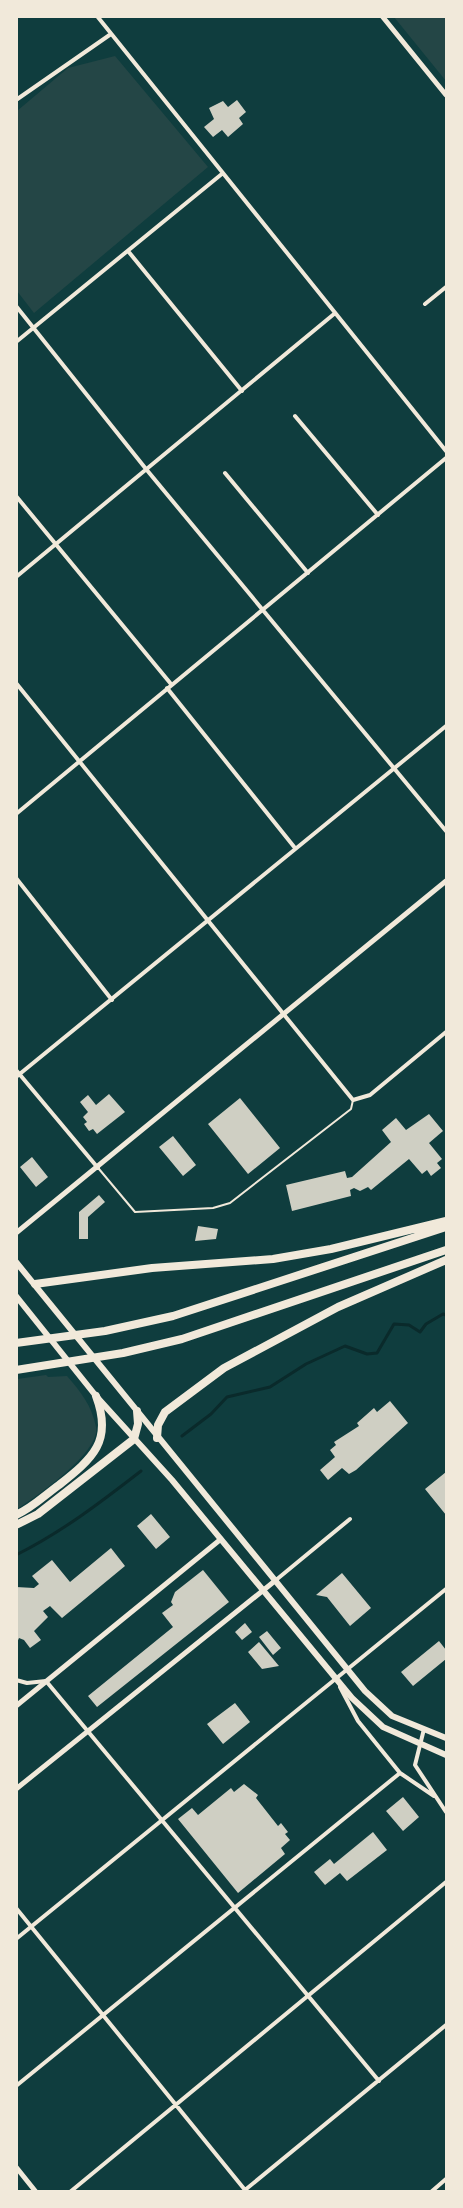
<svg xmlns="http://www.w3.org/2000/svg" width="463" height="2208" viewBox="0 0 463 2208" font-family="Raleway,sans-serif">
	<rect width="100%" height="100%" fill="#0f3d3e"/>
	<path fill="#244646" d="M394,17H446V81Z
		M115,56L208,167L34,313L17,291V111L68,68Z
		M46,1375L48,1377L67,1376C81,1392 92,1406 96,1427C101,1452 36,1497 17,1509V1379Z"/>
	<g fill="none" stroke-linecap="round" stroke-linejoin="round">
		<path stroke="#0a2a2b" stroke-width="3" d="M182,1436L211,1414L227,1397L270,1387L306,1364L345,1346L367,1354L377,1353L394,1324L409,1325L420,1332L426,1324L443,1314L446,1315
			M16,1555C62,1532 101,1502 141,1471"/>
	</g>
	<path fill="#cfcfc3" d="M237,100L246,112L239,118L243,124L228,137L222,130L213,137L204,127L214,119L209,108L223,101L228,107Z
		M109,1094L125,1112L97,1134L93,1129L89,1131L84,1124L87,1122L83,1117L88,1112L80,1102L88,1095L96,1105Z
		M240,1098L280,1148L248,1174L208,1124Z
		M429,1114L443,1131L429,1143L442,1159L437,1163L441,1168L431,1176L427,1170L422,1174L409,1159L371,1190L368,1187L360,1191L354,1188L350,1190L351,1196L292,1211L286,1185L345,1171L347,1178L352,1177L391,1142L382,1130L396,1118L406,1130Z
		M173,1136L196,1165L183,1176L159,1147Z
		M32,1157L48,1177L36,1187L20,1167Z
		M99,1195L105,1202L88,1217V1239H79V1212Z
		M198,1226L218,1229L216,1239L195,1241Z
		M390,1401L408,1423L356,1470L349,1474L342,1468L328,1480L320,1470L335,1457L330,1450L336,1445L334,1442L359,1426L357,1423L374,1408L377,1412Z
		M446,1472V1515L425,1489Z
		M151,1514L170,1537L156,1549L137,1526Z
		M111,1548L125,1566L62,1618L50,1606L43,1611L48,1617L34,1631L41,1640L30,1648L24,1640L19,1638L16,1645V1587L34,1588L39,1584L32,1576L52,1560L70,1582Z
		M203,1570L229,1602L97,1707L88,1696L173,1627L162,1613L173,1605L171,1602L175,1592Z
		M342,1573L371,1608L350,1626L327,1597L316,1595Z
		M245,1623L252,1632L242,1640L235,1632Z
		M267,1631L281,1648L273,1655L259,1637Z
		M439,1641L446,1650V1659L413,1686L401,1672Z
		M259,1642L279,1666L262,1669L248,1652Z
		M235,1703L250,1722L223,1744L207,1724Z
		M244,1784L258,1795L256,1798L278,1826L281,1823L288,1832L285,1834L290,1840L281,1848L285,1854L238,1893L178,1819L192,1808L198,1815L231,1788L234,1792Z
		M403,1797L419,1817L403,1831L386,1811Z
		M373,1832L387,1850L347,1881L340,1873L325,1885L314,1872L330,1859L334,1864Z"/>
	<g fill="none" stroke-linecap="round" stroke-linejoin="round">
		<path stroke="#f1e9da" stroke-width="2" d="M99,1169L135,1212L213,1208L230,1203L351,1109L353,1100"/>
		<path stroke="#f1e9da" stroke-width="4" d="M97,16L446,451
			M16,100L111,34
			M128,251L242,391
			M425,304L446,287
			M16,306L146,469L446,831
			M16,342L223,173
			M295,416L378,515
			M225,473L308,573
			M16,496L171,684
			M16,577L334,314
			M16,683L353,1100L370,1095L446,1032
			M167,688L295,848
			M16,814L446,458
			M16,878L112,1000
			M16,1070L98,1168
			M16,1077L446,726
			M276,1580L350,1519
			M16,1680L27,1683L46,1681L379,2081
			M340,1687L358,1721L400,1773L434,1796
			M424,1729L415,1765L446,1812
			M16,1908L245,2190
			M16,1939L446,1589
			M16,2086L400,1773
			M245,2190L446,2025
			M70,2192L446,1882
			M431,2192L446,2179"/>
		<path stroke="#f1e9da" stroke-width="5" d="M382,16L446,95
			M16,1233L446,881
			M16,1706L221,1539
			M16,1789L276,1580
			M16,2167L36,2192"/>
		<path stroke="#f1e9da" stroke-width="6" d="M16,1262L365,1691L392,1716L446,1738
			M16,1296L96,1396L172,1480L352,1698L383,1727L446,1755"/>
		<path stroke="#f1e9da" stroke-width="8" d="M35,1284L152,1268L273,1259L331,1249L446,1221
			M16,1343L105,1331L173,1316L446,1227
			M16,1370L123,1353L182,1339L446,1250
			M157,1438L158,1425L165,1412L224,1368L338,1307L446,1260
			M16,1515C32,1508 45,1495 59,1485C93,1458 113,1441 96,1396
			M16,1525L38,1514L134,1439L138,1424L137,1411"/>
	</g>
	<rect width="463" height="2208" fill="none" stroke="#f1e9da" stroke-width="36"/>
</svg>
